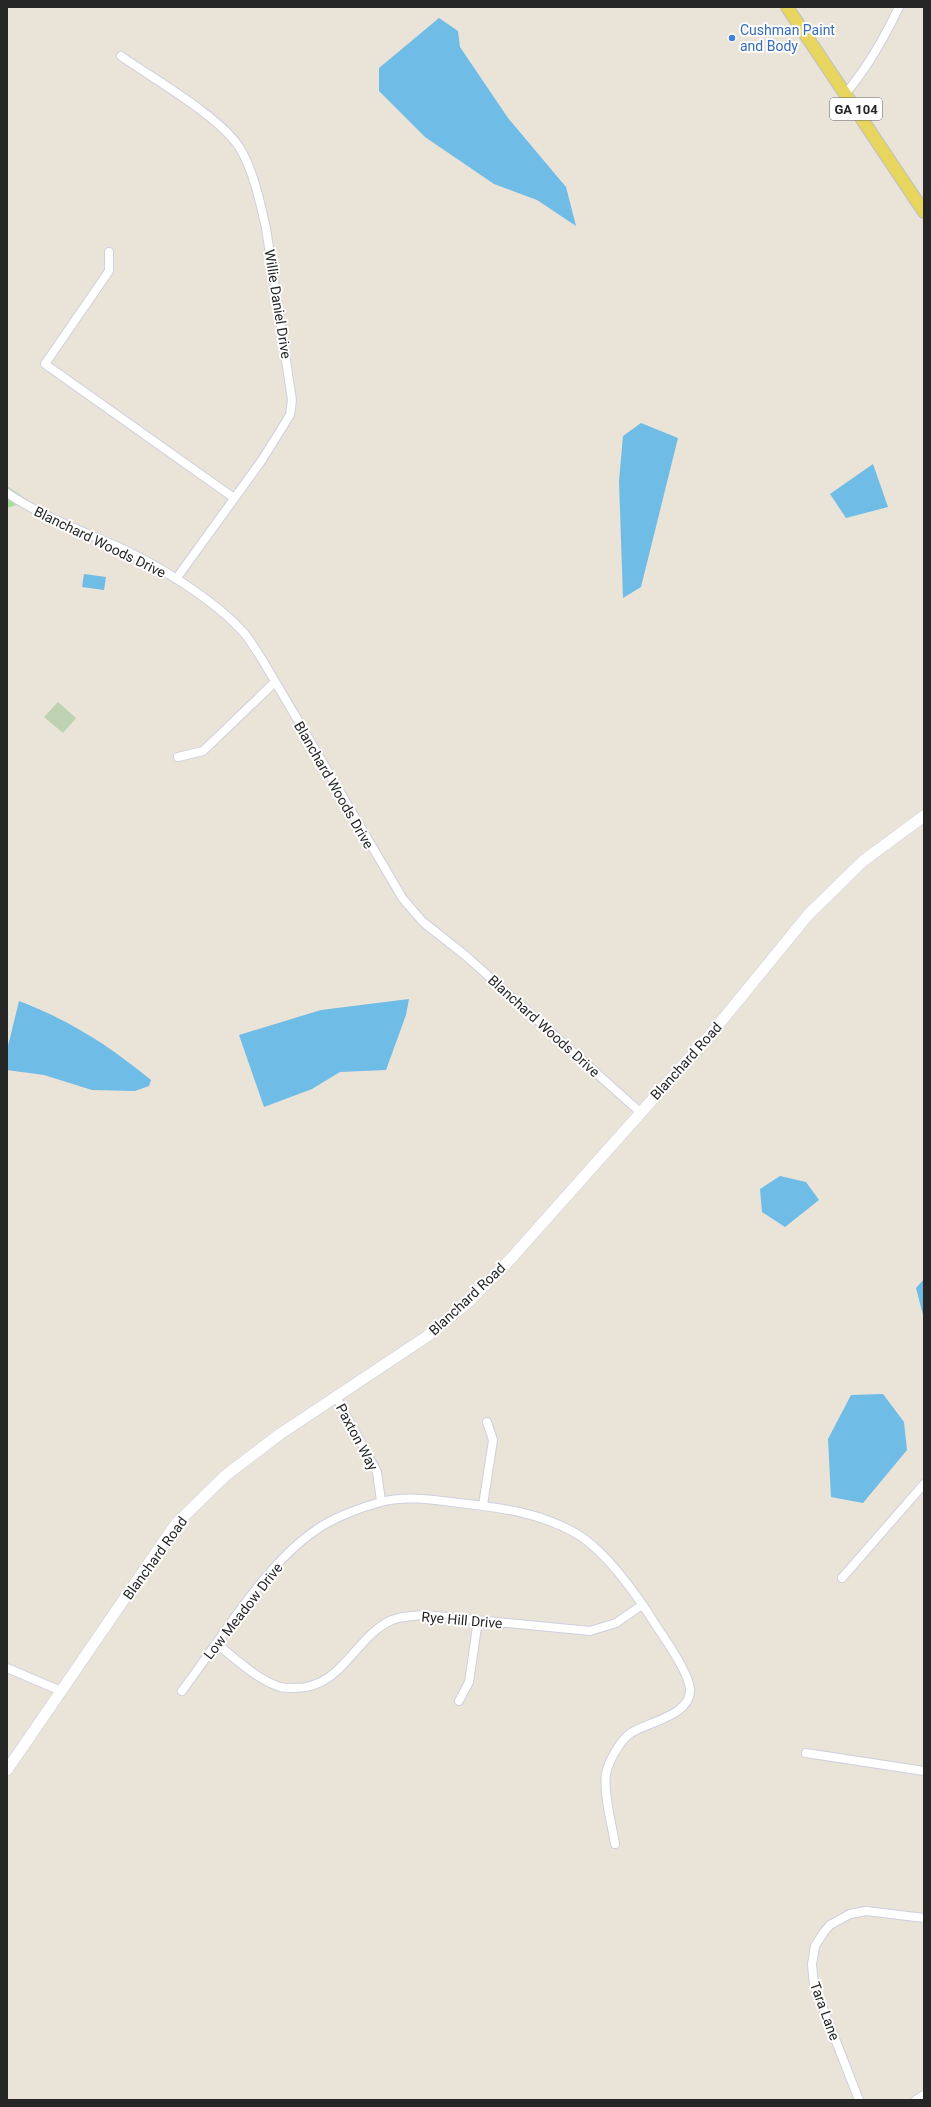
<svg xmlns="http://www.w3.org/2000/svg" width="931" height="2107" viewBox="0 0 931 2107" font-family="Roboto,sans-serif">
	<rect width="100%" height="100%" fill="#e9e3d8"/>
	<path fill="#a8dd96" d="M7,486L29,501L7,508Z"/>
	<path fill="#bdd2b0" d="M58,702L76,718L63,733L44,717Z"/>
	<path fill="#6fbce7" d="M439,18L458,31L460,47L508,118L566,187L576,226L537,200L494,184L425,137L379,91V68Z
		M641,423L678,438L641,587L623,598L619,481L623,436Z
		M873,464L888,507L846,518L830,494Z
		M84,574L106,577L104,590L82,587Z
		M409,999L406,1015L386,1070L340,1072L312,1089L264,1107L239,1035L321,1010Z
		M19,1001C71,1021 108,1045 151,1080L149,1086L135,1091L92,1090L44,1075L7,1070V1050Z
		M780,1176L806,1182L819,1200L785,1227L762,1212L760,1189Z
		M924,1279V1319L916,1288Z
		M883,1394L904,1422L907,1450L863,1503L831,1497L828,1439L851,1395Z"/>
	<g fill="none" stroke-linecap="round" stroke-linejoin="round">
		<defs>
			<path id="street" d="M121,56C152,78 223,118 241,150C254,173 260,202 266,228L292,400L290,415L262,460L176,579
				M846,93C869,65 883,40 899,7
				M109,252V271L45,364L234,498
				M7,493C41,516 77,529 114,545C155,563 215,600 244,633C251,641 257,652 263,661L403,899L423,922L466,956L641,1113
				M178,757L203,751L275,682
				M336,1397L377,1472L381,1501
				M483,1505L493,1440L487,1422
				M842,1578L924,1484
				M217,1644C236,1659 256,1679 280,1687C284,1688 290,1688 295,1688C343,1688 355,1636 392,1620C402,1616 415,1616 425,1615L590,1631L616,1623L642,1605
				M7,1668L61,1691
				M182,1691C220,1641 264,1565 316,1530C332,1518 362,1507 381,1502C404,1496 428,1499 451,1502C495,1507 538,1511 577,1534C607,1552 639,1598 657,1627C666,1640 689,1674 690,1689C692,1715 648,1722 631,1733C621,1739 608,1762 606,1774C603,1792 612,1825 615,1844
				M459,1701L469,1682L478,1620
				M806,1753L924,1771
				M859,2100L814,1985L812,1964L815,1946L824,1932L830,1925L850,1914L866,1911L924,1918
				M916,2100L924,2095"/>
			<path id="secondary" d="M7,1770L175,1525L226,1475L280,1434L426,1337L467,1303L506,1264L710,1035L808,915L863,861L924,816"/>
			<path id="primary" d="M787,7L924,212"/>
		</defs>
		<use href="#street" stroke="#cecfdf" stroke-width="10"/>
		<use href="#secondary" stroke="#cecfdf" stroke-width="12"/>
		<use href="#primary" stroke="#c2c2c2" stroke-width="14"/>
		<use href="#street" stroke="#fff" stroke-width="8"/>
		<use href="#secondary" stroke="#fff" stroke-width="11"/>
		<use href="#primary" stroke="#e8d55e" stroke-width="12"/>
	</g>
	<circle fill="#3f7fe0" stroke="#fff" stroke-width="1.5" cx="732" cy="38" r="4"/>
	<g text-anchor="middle" stroke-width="4" stroke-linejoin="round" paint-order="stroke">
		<rect fill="#fff" stroke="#676767" stroke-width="1" x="830" y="98" width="52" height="22" rx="3"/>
		<g font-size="13" font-weight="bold" fill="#262626">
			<text x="856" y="114">GA 104</text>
		</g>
		<g font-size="14" fill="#366cbe" stroke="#fff" text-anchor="start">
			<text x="740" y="35">Cushman Paint<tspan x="740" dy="16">and Body</tspan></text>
		</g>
		<g font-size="14" fill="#262626" stroke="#fff">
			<text transform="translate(278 304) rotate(81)" y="5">Willie Daniel Drive</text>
			<text transform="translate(100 542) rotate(26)" y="5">Blanchard Woods Drive</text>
			<text transform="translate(334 785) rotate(60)" y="5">Blanchard Woods Drive</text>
			<text transform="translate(544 1026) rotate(42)" y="5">Blanchard Woods Drive</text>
			<text transform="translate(686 1061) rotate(-48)" y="5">Blanchard Road</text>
			<text transform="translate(467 1299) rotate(-43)" y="5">Blanchard Road</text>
			<text transform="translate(357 1437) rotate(62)" y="5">Paxton Way</text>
			<text transform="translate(155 1558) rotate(-54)" y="5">Blanchard Road</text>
			<text transform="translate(243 1611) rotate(-52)" y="5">Low Meadow Drive</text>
			<text transform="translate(462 1620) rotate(5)" y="5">Rye Hill Drive</text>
			<text transform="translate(825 2011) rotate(70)" y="5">Tara Lane</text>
		</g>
	</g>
	<rect width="931" height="2107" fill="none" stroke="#262626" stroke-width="16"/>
</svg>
